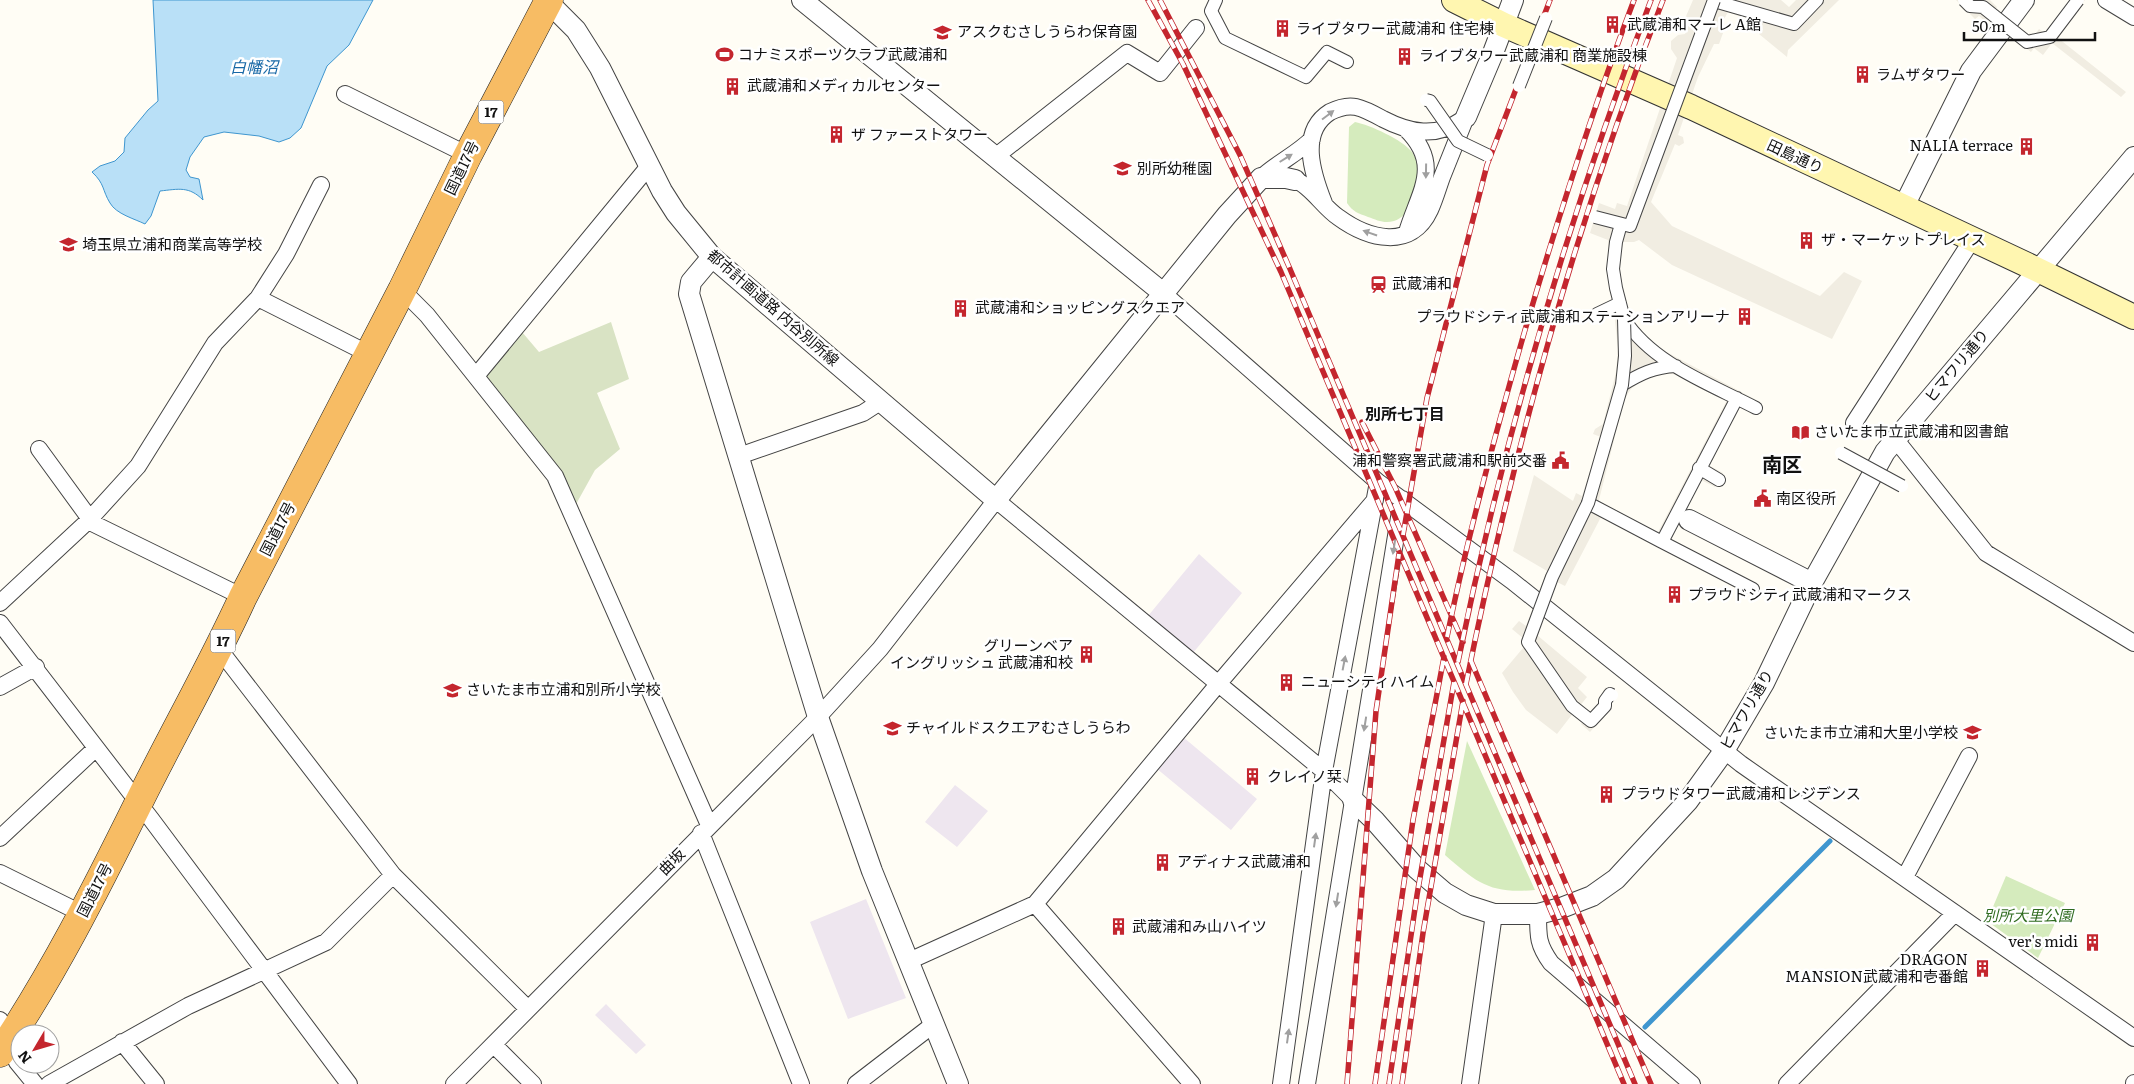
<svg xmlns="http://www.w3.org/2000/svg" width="2134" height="1084" viewBox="0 0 2134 1084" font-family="Literata,'Noto Sans JP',serif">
	<rect width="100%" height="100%" fill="#fffdf5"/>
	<path fill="#eee6ef" d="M1199,554L1242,593L1193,653L1148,616Z
		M1183,737L1257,799L1231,830L1156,768Z
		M955,785L988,811L957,847L925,822Z
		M866,899L906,998L848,1019L810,922Z
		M606,1004L646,1045L636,1054L595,1015Z"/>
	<path fill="#d5ebbd" d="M1355,122C1370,125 1403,140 1412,152C1425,169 1416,215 1394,221C1384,224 1377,220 1368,217C1358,213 1353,212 1347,203L1349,127Z
		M1467,741L1535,890C1490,894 1477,883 1445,855Z
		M2006,876L2065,903L2038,958L1987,921Z"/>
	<path fill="#d9e3c4" d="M611,322L629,379L597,393L620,449L595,470L575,506L485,375L522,332L539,352Z"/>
	<path fill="#f1ede2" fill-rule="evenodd" d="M1693,0H1781L1789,7L1796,0H1839L1788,50L1787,57L1759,34L1763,29L1750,20L1752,18L1744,12L1741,17L1728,12L1718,30L1723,33L1719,44H1714L1698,77L1678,135L1683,137L1684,143L1679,146L1675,144L1651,202L1672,226L1820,296L1844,272L1862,281L1832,339L1672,265L1639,240L1634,242H1623L1619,267L1626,306L1641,332L1659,348L1760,402L1753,414L1739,406L1708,465L1723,473L1715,487L1701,480L1669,541L1601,517L1565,586L1557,582L1537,635L1587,677L1578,688L1587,697L1579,707L1589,715L1606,694L1603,691L1606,687L1613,693L1607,701L1612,706L1590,732L1581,724L1584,721L1574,712L1557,734L1526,710L1513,692L1502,673L1523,648L1521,643L1524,639L1512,629L1519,621L1526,626L1547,571L1513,551L1534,475L1573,501L1576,493L1582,496L1601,437L1593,434L1595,429L1603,424L1616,372L1618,349L1614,312L1590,318L1591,310L1612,301L1609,277L1608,240L1590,233L1599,203L1615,209L1617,203L1627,206L1677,58L1671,49V41L1678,35L1685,34L1686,32L1680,30ZM1663,373L1679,375L1727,400L1657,534L1598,504L1624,400L1631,389L1640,382L1647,377Z
		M1956,0H1990L1997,7L1995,10L2028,35L2030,33L2034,36L2039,29L2046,34L2072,0H2085L2058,38L2126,92L2121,97L2052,43L2043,55L2034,48L2031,52L1989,19L1985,21L1979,16L1975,19Z"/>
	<path fill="#b9e0f7" stroke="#3f96cf" d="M153,0H373L349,45L327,66L301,128L290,138L279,142L259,136L224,132L204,137L190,157L186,170L190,177L199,179L203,200C189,186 179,189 160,191L151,216L145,224C135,219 116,214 110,203C102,190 105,184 92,172L100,166L115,161L124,152L125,138L148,110L158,101Z"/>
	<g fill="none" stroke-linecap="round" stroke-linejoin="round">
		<path stroke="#3f96cf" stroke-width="5" d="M1645,1027L1830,841"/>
		<defs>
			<path id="pedestrian" d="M1216,0L1211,11L1225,38L1306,77L1327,52L1347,62
				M1714,1L1794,24L1817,0
				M1624,319C1653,364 1710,384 1756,408
				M1622,385C1640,374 1654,367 1676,366
				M1737,398L1662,542L1753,589
				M1699,468L1719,480
				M1588,503L1662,542"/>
			<path id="minor" d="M2106,0L2134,17
				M345,94L468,155
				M1406,129C1443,165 1419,192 1407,232
				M995,157L1127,53L1160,73L1196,28
				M1261,178C1277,163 1297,154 1312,139
				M1295,180C1310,185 1324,208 1338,217C1368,239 1411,251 1430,210C1435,199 1438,188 1442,177C1450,157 1458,137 1466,117
				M1324,203C1313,175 1298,132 1330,112C1338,108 1347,105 1356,107C1365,109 1374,114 1383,119C1410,133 1436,138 1462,120
				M402,290L427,315L555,476L709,825
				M1163,293L1378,482L1512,581L1741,764L2134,1038
				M258,298L369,354
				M476,376L649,166
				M1854,423L1972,240
				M1896,440L1986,553L2134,643
				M39,449L90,519
				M739,456L863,413L880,402
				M88,521L243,597
				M0,603L88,521L138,466L215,343L258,298L286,254L321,185
				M0,623L151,819L349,1084
				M219,649L393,875L527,1008
				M0,687L36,667
				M701,833L801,1084
				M0,838L96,748
				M0,873L83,914
				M1905,877L1969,756
				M1035,904L1219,683L1375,500
				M1538,914C1538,937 1538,945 1551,963L1692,1084
				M909,961L1035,904L1192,1084
				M0,1020L17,1062L35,1084
				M122,1042L156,1084
				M494,1045L533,1084
				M49,1084L188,1006L326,942L393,875
				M454,1084L818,717L880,649L996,500L1324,771L1353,800
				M856,1084L934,1024
				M1281,1084L1324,771L1378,482
				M1307,1084L1402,499
				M1470,1084L1494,914
				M1787,1084L1955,913
				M2134,1084V1083"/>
			<path id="tertiary" d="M802,0L1163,293
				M548,2L576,30L600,68L662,191L676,213L712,257L996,500L1227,215L1261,178H1286L1295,180
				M1466,117L1493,53L1513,0
				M1903,208L1971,71L2024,0
				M712,257L691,282L689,294L818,717L872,871L958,1084
				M1689,520L1812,583
				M1353,800L1375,821L1417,869L1445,893L1466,905L1494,914H1538L1561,908L1592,896L1616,879L1688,801L1724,751L1764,683L1812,583L1885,452L2134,157"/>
			<path id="secondary" d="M1454,0L1504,25L1691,107L2038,270L2134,317"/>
			<path id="trunk" d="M0,1053C53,974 96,889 138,804C172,735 211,667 243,597L402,290L468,155L549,0"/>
		</defs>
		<use href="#pedestrian" stroke="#444" stroke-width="14"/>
		<use href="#minor" stroke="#444" stroke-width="18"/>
		<use href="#tertiary" stroke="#444" stroke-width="22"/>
		<use href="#secondary" stroke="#333" stroke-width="26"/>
		<use href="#trunk" stroke="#222" stroke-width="29"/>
		<use href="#pedestrian" stroke="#fff" stroke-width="12"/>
		<use href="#minor" stroke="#fff" stroke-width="16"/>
		<use href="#tertiary" stroke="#fff" stroke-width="20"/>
		<use href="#secondary" stroke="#fff6b0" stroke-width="24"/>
		<use href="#trunk" stroke="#f7bc64" stroke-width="28"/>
		<defs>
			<path id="rail" d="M1148,0L1183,64L1281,272L1624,1084
				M1160,0L1240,155L1290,269L1635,1084
				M1362,422L1395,487L1463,642
				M1403,535L1427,398L1487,165L1550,0
				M1447,637C1468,534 1496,431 1525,330C1558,218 1593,108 1634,0
				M1471,661L1651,1084
				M1458,662C1504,436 1569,216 1651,0
				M1466,684C1513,452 1576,221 1663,0
				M1347,1084L1376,711L1399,554
				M1375,1084L1413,820L1444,657
				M1389,1084L1417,895L1454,682
				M1402,1084L1423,933L1463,701"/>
		</defs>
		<use href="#rail" stroke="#c4262e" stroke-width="5.5"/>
		<use href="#rail" stroke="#fff" stroke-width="4" stroke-dasharray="11" stroke-linecap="butt"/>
		<defs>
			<path id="pedestrian-bridge" d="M1964,0L1970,6L1983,7L2027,42L2050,37L2078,0
				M1519,86L1546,18
				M1426,100L1430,101L1458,141L1487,155
				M1595,217L1630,226L1714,0
				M1594,319L1597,314L1620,303
				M1841,453L1902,486
				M1612,695L1610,694L1605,701V706L1591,721L1572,706L1528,642L1552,577L1588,503L1622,385L1625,356L1624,319L1616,288L1613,269L1616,242L1621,224"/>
		</defs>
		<use href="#pedestrian-bridge" stroke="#444" stroke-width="14" stroke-linecap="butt"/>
		<use href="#pedestrian-bridge" stroke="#fff" stroke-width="12"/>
	</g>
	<defs><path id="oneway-solid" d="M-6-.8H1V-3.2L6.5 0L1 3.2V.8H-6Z" transform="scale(1.25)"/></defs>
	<g fill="#a0a0a0">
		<use href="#oneway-solid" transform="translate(1328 115) rotate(-37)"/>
		<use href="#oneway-solid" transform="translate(1286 158) rotate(-32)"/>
		<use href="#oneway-solid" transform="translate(1426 171) rotate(91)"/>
		<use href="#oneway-solid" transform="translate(1370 233) rotate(-161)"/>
		<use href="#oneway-solid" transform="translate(1394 547) rotate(99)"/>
		<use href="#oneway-solid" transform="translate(1344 663) rotate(-79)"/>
		<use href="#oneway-solid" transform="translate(1365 724) rotate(99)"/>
		<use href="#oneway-solid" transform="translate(1315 840) rotate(-82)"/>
		<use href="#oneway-solid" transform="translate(1337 900) rotate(99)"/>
		<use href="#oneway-solid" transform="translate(1288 1036) rotate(-82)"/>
	</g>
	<defs>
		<symbol id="building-bare" viewBox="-9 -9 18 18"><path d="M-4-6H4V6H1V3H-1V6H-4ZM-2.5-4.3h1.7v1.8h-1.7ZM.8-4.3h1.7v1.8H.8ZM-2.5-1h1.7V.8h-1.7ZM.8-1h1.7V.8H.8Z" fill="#c4262e" stroke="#fff" stroke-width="2.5" paint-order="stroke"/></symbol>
		<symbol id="school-bare" viewBox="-9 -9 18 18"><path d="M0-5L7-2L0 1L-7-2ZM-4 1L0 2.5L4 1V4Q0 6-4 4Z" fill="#c4262e" stroke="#fff" stroke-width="2.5" paint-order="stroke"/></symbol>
		<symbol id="stadium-bare" viewBox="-9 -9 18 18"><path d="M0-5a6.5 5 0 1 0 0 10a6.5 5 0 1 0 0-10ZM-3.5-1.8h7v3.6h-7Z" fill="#c4262e" stroke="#fff" stroke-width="2.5" paint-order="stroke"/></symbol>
		<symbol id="station-bare" viewBox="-9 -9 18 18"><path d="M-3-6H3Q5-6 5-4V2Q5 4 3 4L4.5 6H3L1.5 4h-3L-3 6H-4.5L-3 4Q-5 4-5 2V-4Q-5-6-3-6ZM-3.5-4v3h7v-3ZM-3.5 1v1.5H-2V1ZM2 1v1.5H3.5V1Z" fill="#c4262e" stroke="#fff" stroke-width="2.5" paint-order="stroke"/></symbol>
		<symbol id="library-bare" viewBox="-9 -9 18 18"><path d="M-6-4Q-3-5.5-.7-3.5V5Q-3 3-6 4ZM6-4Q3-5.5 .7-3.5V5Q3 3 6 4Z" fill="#c4262e" stroke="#fff" stroke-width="2.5" paint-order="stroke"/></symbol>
		<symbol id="civic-bare" viewBox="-9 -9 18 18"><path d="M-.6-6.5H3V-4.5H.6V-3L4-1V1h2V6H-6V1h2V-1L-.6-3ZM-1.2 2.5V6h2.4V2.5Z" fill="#c4262e" stroke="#fff" stroke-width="2.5" paint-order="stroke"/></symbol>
	</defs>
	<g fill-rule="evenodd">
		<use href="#building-bare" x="1600" y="12" width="25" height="25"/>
		<use href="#building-bare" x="1270" y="16" width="25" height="25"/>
		<use href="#school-bare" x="930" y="20" width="25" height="25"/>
		<use href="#stadium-bare" x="712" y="42" width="25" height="25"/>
		<use href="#building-bare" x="1392" y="44" width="25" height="25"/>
		<use href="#building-bare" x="1850" y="62" width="25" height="25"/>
		<use href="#building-bare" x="720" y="74" width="25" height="25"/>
		<use href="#building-bare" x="824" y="122" width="25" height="25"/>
		<use href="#building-bare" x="2014" y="134" width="25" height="25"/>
		<use href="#school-bare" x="1110" y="156" width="25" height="25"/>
		<use href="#building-bare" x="1794" y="228" width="25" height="25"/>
		<use href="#school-bare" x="56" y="232" width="25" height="25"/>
		<use href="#station-bare" x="1366" y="272" width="25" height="25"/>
		<use href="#building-bare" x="948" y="296" width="25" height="25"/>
		<use href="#building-bare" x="1732" y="304" width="25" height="25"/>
		<use href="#library-bare" x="1788" y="420" width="25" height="25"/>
		<use href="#civic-bare" x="1548" y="448" width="25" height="25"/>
		<use href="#civic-bare" x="1750" y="486" width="25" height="25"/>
		<use href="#building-bare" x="1662" y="582" width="25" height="25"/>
		<use href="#building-bare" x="1074" y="642" width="25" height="25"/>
		<use href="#building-bare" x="1274" y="670" width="25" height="25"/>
		<use href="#school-bare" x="440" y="678" width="25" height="25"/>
		<use href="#school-bare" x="880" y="716" width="25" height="25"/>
		<use href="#school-bare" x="1960" y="720" width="25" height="25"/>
		<use href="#building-bare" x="1240" y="764" width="25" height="25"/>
		<use href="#building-bare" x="1594" y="782" width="25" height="25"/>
		<use href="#building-bare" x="1150" y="850" width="25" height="25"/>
		<use href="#building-bare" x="1106" y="914" width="25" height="25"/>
		<use href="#building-bare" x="2080" y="930" width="25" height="25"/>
		<use href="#building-bare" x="1970" y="956" width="25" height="25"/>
	</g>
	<g text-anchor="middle" stroke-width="5" stroke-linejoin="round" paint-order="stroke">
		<g fill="#fff" stroke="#585858" stroke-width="1">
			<rect x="478.5" y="100.5" width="25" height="23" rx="4"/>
			<rect x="210.5" y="629.5" width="25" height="23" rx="4"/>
		</g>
		<g font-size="14" font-weight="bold" fill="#111">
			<text x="491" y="117">17</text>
			<text x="223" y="646">17</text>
		</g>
		<g font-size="15" fill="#111" stroke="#fff" text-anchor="start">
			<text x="1627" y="30">武蔵浦和マーレ A館</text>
			<text x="1296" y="34">ライブタワー武蔵浦和 住宅棟</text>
			<text x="957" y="37">アスクむさしうらわ保育園</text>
			<text x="738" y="60">コナミスポーツクラブ武蔵浦和</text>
			<text x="1419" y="61">ライブタワー武蔵浦和 商業施設棟</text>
			<text x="1876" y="80">ラムザタワー</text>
			<text x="747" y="91">武蔵浦和メディカルセンター</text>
			<text x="851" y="140">ザ ファーストタワー</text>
			<text x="2013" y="151" text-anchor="end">NALIA terrace</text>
			<text x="1137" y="174">別所幼稚園</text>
			<text x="1821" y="245">ザ・マーケットプレイス</text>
			<text x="82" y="250">埼玉県立浦和商業高等学校</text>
			<text x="1392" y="289">武蔵浦和</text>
			<text x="975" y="313">武蔵浦和ショッピングスクエア</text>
			<text x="1730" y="322" text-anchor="end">プラウドシティ武蔵浦和ステーションアリーナ</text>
			<text x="1814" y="437">さいたま市立武蔵浦和図書館</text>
			<text x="1547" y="466" text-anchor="end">浦和警察署武蔵浦和駅前交番</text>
			<text x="1776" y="504">南区役所</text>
			<text x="1688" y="600">プラウドシティ武蔵浦和マークス</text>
			<text x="1073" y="651" text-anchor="end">グリーンベア<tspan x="1073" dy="17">イングリッシュ 武蔵浦和校</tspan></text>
			<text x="1301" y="687">ニューシティハイム</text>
			<text x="466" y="695">さいたま市立浦和別所小学校</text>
			<text x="906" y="733">チャイルドスクエアむさしうらわ</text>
			<text x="1958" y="738" text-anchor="end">さいたま市立浦和大里小学校</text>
			<text x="1267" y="782">クレイノ栞</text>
			<text x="1621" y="799">プラウドタワー武蔵浦和レジデンス</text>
			<text x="1177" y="867">アディナス武蔵浦和</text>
			<text x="1132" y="932">武蔵浦和み山ハイツ</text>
			<text x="2078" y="947" text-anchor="end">ver's midi</text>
			<text x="1968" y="965" text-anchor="end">DRAGON<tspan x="1968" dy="17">MANSION武蔵浦和壱番館</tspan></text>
		</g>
		<g font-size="15" fill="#111" stroke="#fff">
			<text transform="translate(1795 157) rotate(25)" y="5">田島通り</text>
			<text transform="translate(462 168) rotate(-64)" y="5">国道17号</text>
			<text transform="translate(773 308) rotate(41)" y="5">都市計画道路 内谷別所線</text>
			<text transform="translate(1957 366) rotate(-50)" y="5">ヒマワリ通り</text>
			<text transform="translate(278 529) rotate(-63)" y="5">国道17号</text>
			<text transform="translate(1747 710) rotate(-60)" y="5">ヒマワリ通り</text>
			<text transform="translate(672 862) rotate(-45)" y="5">曲坂</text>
			<text transform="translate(95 890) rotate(-63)" y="5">国道17号</text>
		</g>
		<g font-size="15" font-style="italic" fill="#2f6b1f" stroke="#fff">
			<text x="2028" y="921">別所大里公園</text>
		</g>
		<g font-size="16" font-style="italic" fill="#1768a6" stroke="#fff">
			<text x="254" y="73">白幡沼</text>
		</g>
		<g font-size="16" font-weight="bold" fill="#111" stroke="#fff">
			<text x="1405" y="420">別所七丁目</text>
		</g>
		<g font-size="20" font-weight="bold" fill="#111" stroke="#fff">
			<text x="1782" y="472">南区</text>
		</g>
	</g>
	<g transform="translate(35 1049) rotate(232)"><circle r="24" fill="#ffffff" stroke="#a0a0a0"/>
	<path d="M0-4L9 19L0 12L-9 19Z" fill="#c4262e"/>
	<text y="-8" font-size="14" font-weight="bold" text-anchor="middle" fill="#111111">N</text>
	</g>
	<path d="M1964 32v8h131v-8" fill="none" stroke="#111111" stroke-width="2.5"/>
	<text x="1972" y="32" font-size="15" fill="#111111" stroke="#ffffff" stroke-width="4" paint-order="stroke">50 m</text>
</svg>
